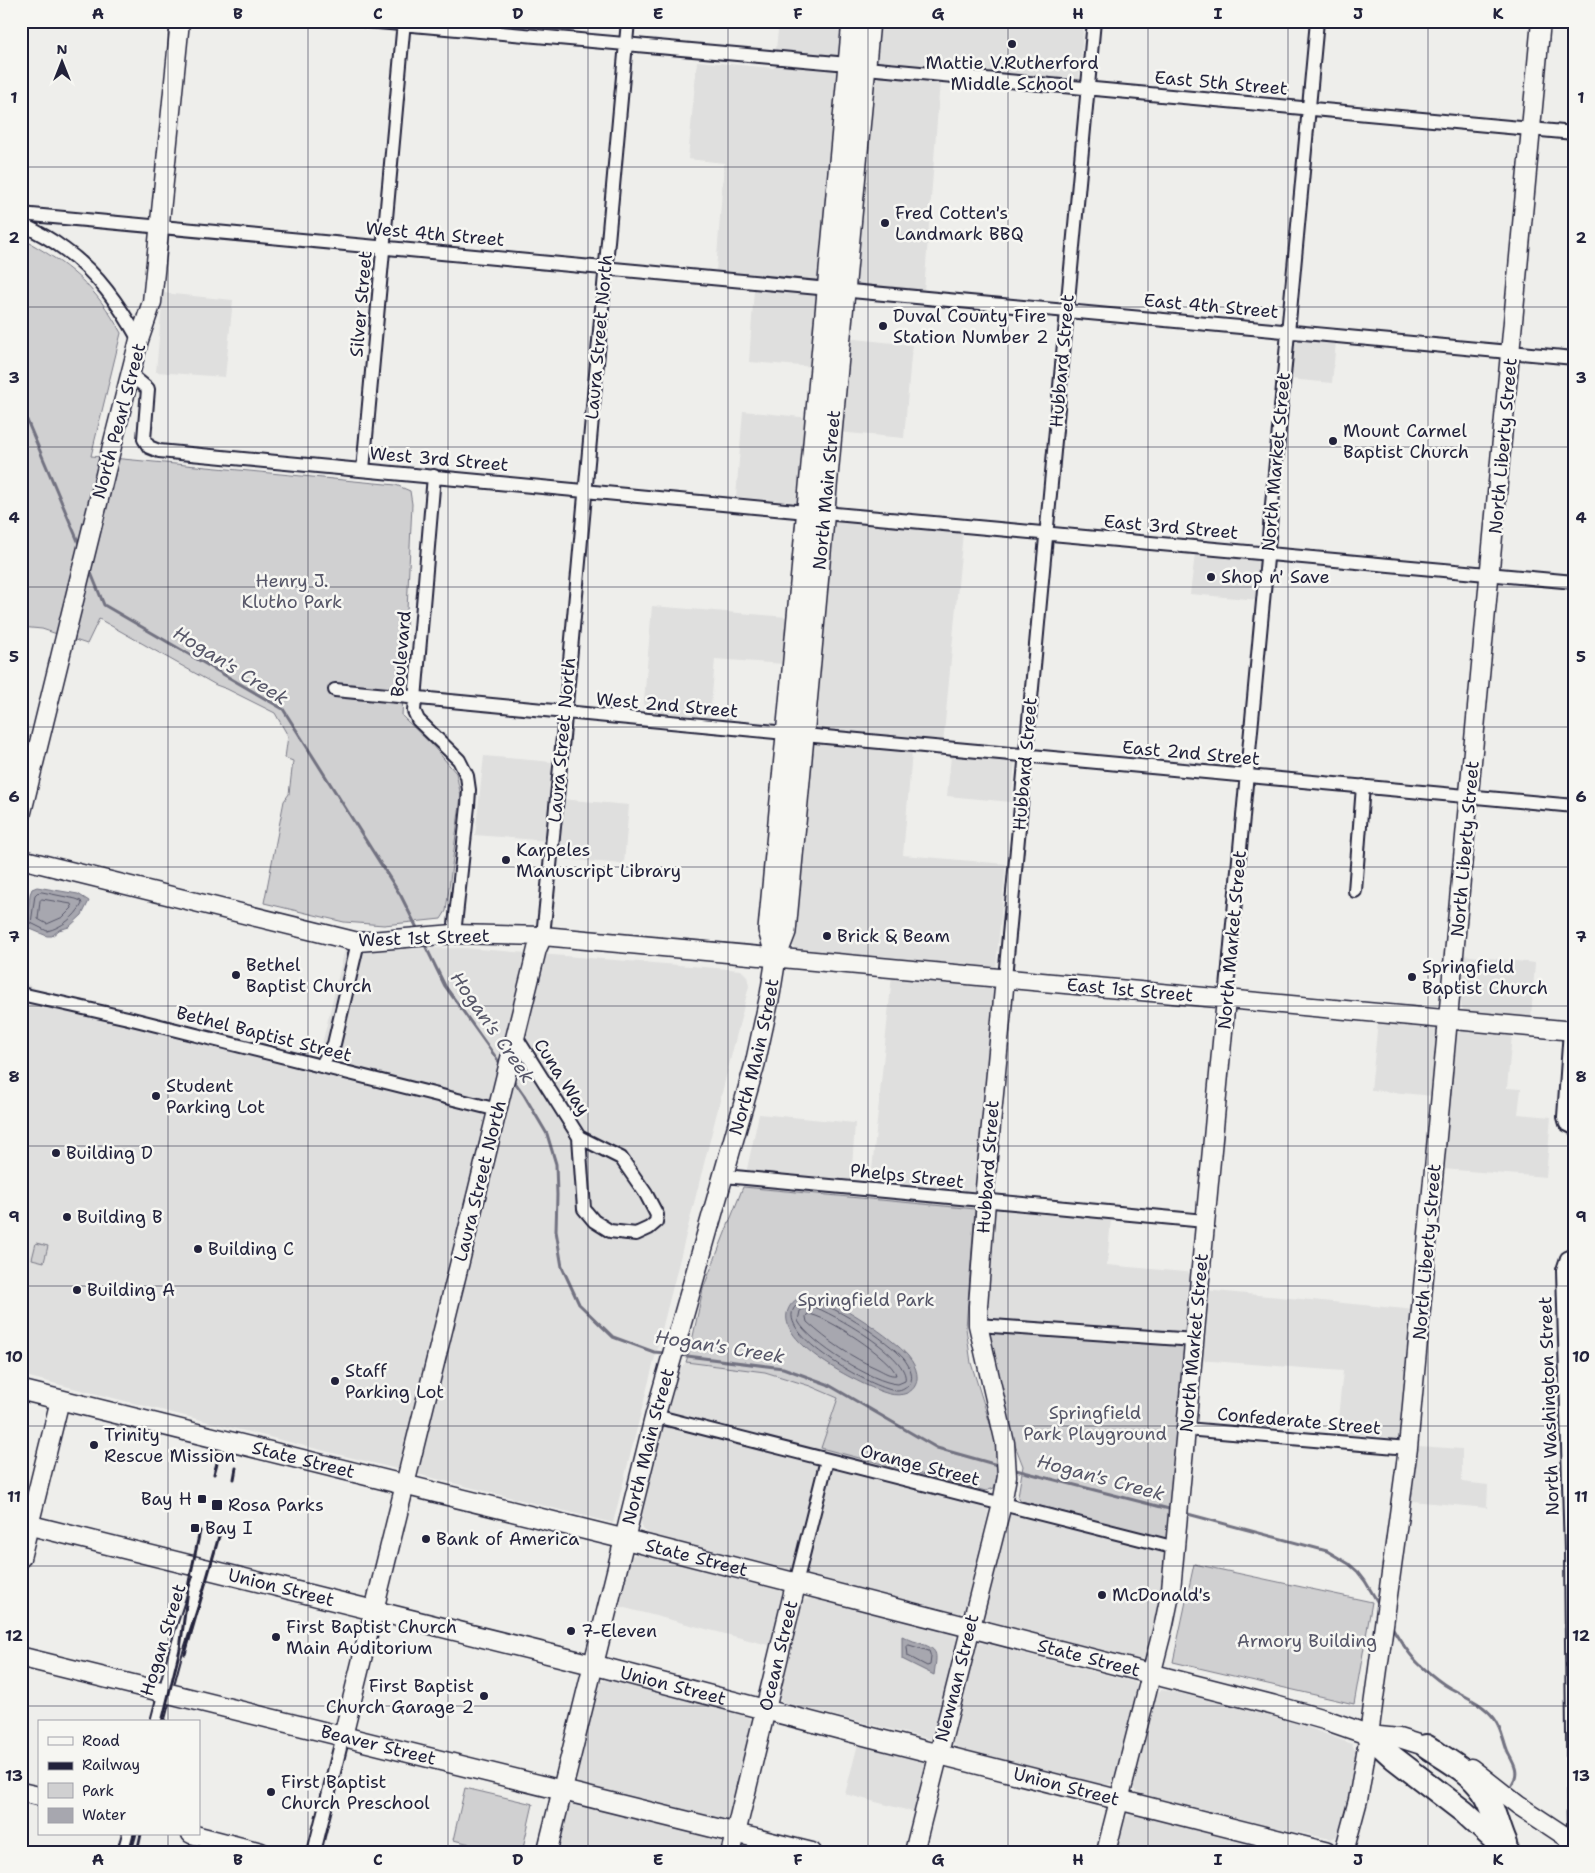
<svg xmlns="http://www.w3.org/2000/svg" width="1595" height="1873" viewBox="0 0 1595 1873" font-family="'Shantell Sans',sans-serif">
	<rect width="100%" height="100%" fill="#eeeeeb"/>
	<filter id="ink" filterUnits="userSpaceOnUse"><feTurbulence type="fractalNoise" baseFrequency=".02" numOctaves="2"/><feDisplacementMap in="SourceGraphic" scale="10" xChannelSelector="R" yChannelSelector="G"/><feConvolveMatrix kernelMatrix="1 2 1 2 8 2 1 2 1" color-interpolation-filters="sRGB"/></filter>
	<g filter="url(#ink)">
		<path fill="#dfdfde" d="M779,21H847L815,367L749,362L755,274L716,271L724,163L688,159L697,61L774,68Z
			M875,21H1084L1079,81L941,68L924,291L851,284Z
			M163,293L233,300L225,377L156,372Z
			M846,338L912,345L904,438L837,432Z
			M1294,338L1336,342L1332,383L1290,379Z
			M743,411L810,418L802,503L736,497Z
			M829,520L963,532L942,755L912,752L903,855L1006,864L996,968L794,949L793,944Z
			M1195,554L1262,560L1259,600L1190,594Z
			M652,606L788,617L784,664L715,659L710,719L643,713Z
			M21,720L31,727L21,754Z
			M484,756L552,762L549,798L629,805L624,864L560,859L561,842L475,835Z
			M951,756L1015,761L1011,802L947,796Z
			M466,948L741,970L747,976L749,986L613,1523L21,1375V981L34,988L319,1057L345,949Z
			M1462,955L1535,963L1531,1018L1465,1012L1461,1006L1460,975Z
			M892,976L987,985L992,988L994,994L975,1209L869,1199Z
			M1378,1022L1433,1027L1438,1029L1439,1034L1433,1096L1371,1090Z
			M1465,1029L1512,1035L1507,1088L1521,1089L1518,1114L1551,1117L1546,1177L1442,1169L1454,1037L1458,1032Z
			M759,1114L855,1123L850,1197L743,1187Z
			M994,1208L1111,1219L1107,1265L1195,1273L1187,1345L989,1331L985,1319Z
			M1205,1290L1416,1310L1403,1443L1336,1436L1343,1371L1198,1360Z
			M686,1362L765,1372L810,1386L838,1398L822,1448L986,1491L988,1513L965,1608L963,1612L957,1613L790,1572L649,1534L643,1529L641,1523V1516L668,1410L678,1371Z
			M1418,1446L1462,1449V1482L1488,1485L1487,1508L1411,1501Z
			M1021,1501L1167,1539L1161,1593L1147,1652L1144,1658L1136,1660L991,1623L984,1618L983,1615L1008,1517Z
			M639,1554L777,1589L783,1593V1600L772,1646L617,1606L629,1559L634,1555Z
			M812,1598L951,1634L955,1637L957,1640L956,1646L935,1734L930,1739L788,1704L781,1701L779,1693L800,1605L803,1600Z
			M984,1643L1135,1682L1138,1690L1117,1774L1115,1780L1111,1784L1104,1785L958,1748L953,1744L952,1736L974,1649L977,1644Z
			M608,1680L746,1715L751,1719L752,1727L730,1813L726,1818L719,1819L583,1786L577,1782L575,1774L597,1686L601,1681Z
			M1161,1690L1171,1691L1291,1721L1352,1744L1355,1751L1349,1793L1338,1834L1335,1837L1331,1839L1286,1830L1141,1794L1135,1791L1133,1784L1156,1694Z
			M858,1744L918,1758L924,1761L925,1768L914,1812L845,1794Z
			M573,1803L715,1837L722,1842L721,1852H556L566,1809Z
			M1130,1814H1135L1276,1852H1116L1123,1821Z"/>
		<path fill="#d0d0d1" stroke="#797986" d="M21,238C68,264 95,285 121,333L91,456L396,485L410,491L412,504L402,716L432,745L456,773L461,796L446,911L441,919L384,925L344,922L264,903L284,801L289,794L293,761L285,758L288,736L275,713L227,689L216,685L99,619L87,644L42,629L21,627Z
			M743,1187L975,1209L966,1328L971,1363L997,1446L998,1473L994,1488L986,1491L821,1448L838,1398L810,1386L765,1372L686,1362L691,1346L703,1289Z
			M36,1243L48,1246L44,1262L32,1259Z
			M989,1331L1187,1345L1167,1539L1021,1501L1018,1496L1023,1466L1013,1440L988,1342Z
			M1194,1564L1372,1602L1354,1704L1173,1662Z
			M465,1788L533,1804L522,1852H506L453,1840Z"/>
		<path fill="#a7a7af" stroke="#727281" d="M37,887L78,894L89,901L82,915L69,927L59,930L52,936H47L28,928L26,925L30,894L32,889Z
			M804,1295C808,1295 812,1295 816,1296C839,1302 893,1338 908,1356C928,1380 913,1403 883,1392C859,1384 775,1342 788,1310C791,1302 797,1299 804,1295Z
			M902,1636C907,1638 912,1641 917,1642C940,1650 937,1652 934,1675L902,1659Z"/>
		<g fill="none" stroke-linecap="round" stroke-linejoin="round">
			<path stroke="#575769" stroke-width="1" d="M42,892L76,899L81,901L82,904C75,917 61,928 47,931L31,923L35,895L37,893Z
				M42,899L71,904L72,908L63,917L47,924L38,919L40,901Z
				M805,1300C827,1299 890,1342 904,1359C910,1367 914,1375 910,1384C906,1388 902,1391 897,1391C873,1390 752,1322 805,1300Z
				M812,1306C832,1313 911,1357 905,1381L898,1384C873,1383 810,1343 798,1321L800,1311L806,1307Z
				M808,1314C824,1314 894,1360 896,1375C890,1376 884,1372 878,1369C851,1357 829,1342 807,1322L806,1317Z
				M909,1645L929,1651L931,1657L930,1665L927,1666L908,1656L907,1647Z"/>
			<path stroke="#727281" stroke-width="3" d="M21,406L80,546
				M89,568L104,605L283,709L401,896L418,930
				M424,943L445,986L502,1066
				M512,1078L524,1095L547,1134L556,1164L557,1195L556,1231L562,1267L579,1304L613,1337L654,1352L665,1353
				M679,1355L783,1368L827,1384L937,1448L1001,1466
				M1012,1469L1173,1510
				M1184,1513L1327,1551L1349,1564L1358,1572L1365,1581L1380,1606
				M1391,1625C1399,1639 1408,1654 1420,1665C1429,1673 1439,1682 1450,1688C1466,1697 1482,1703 1494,1718C1502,1728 1503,1741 1508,1753C1514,1764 1520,1773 1512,1785"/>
			<defs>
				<path id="street" d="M367,21L848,64
					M866,68L1574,133
					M21,214L1574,358
					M21,224C36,231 51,239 64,249C97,272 120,306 139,340
					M131,375L148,389L144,439L149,447L159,451L807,512
					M363,470L404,21
					M434,476L414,711L418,720L459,760L467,776L469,790L468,806L454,934
					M824,513L1574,582
					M335,690L786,733
					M804,735L1574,806
					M1355,891L1363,786
					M543,936L564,727L628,21
					M1005,978L1094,21
					M21,994L128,1018L498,1110
					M1226,999L1317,21
					M1570,1030L1564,1117L1566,1124L1574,1128
					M516,1037L579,1137L621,1158L646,1194L657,1215L656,1222L649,1228L636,1234L610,1231L594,1221L584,1209L579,1137
					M321,1066L334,1044L358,942
					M724,1176L1205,1221
					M1574,1255L1567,1258L1563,1270L1571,1552L1574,1824
					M978,1325L1195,1340
					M655,1416L1176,1548
					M1186,1429L1408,1448
					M796,1583L827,1460
					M157,1722L175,1654L203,1568
					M124,1852L129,1834
					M314,1852L343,1736"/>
				<path id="secondary" d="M21,816L114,438L139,340L152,302L180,21
					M21,859L358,942L454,934L543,936L1574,1031
					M21,1558L60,1400
					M1369,1735L1399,1738L1437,1750
					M343,1736L537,949L543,936
					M1471,1768L1518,1805L1574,1842
					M21,1792L39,1796
					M735,1833L812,1852
					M191,1834L261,1852
					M914,1852L1002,1504L1007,1476L1005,1443L978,1325V1306L986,1201L985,1188L1005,978
					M1106,1852L1164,1624L1171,1590L1226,999
					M1344,1852L1358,1800L1369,1735L1408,1448L1541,21"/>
				<g id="primary">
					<path d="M776,958L768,930L852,21"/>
					<path id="s1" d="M21,1390L624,1539L1273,1705L1326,1720L1369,1735"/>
					<path id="s2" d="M21,1523L594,1665L870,1737L1326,1852"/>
					<path id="s3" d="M21,1657L735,1833"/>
					<path id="s4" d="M547,1852L655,1416L755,1064L770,995L776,958L786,932L870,21"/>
					<path id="s5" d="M731,1852L796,1583"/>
				</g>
				<path id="highway" d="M1369,1735L1394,1758L1464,1812L1508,1852
					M1426,1746C1445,1759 1469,1771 1482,1790C1494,1805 1497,1827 1505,1844"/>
			</defs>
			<use href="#street" stroke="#22223b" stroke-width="16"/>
			<use href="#secondary" stroke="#22223b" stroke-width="21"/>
			<use href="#primary" stroke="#22223b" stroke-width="22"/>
			<use href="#highway" stroke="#22223b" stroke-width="26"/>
			<use href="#street" stroke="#f6f6f2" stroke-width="12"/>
			<use href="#secondary" stroke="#f6f6f2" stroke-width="18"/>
			<use href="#primary" stroke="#f6f6f2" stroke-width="19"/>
			<use href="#highway" stroke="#f6f6f2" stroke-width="22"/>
			<path stroke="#22223b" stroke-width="3" d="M214,1474L217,1463
				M234,1479L236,1468
				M185,1654L219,1536
				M162,1722L180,1649L189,1582L200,1531
				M129,1852L134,1834
				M137,1852L141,1834"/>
		</g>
	</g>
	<path fill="none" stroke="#22223b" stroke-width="1" stroke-opacity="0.55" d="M168,21V1722M308,21V1852M448,21V1852M588,21V1852M728,21V1852M868,21V1852M1008,21V1852M1148,21V1852M1288,21V1852M1428,21V1852M21,167H1574M21,307H1574M21,447H1574M21,587H1574M21,727H1574M21,867H1574M21,1006H1574M21,1146H1574M21,1286H1574M21,1426H1574M21,1566H1574M21,1706H1574M168,1834V1852"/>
	<g fill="#22223b" stroke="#f6f6f2" stroke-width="2">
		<circle cx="1012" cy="44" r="5"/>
		<circle cx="885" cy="223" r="5"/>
		<circle cx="883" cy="326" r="5"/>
		<circle cx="1333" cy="441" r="5"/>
		<circle cx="1211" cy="577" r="5"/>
		<circle cx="506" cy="860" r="5"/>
		<circle cx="827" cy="936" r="5"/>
		<circle cx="236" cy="975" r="5"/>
		<circle cx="1412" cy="977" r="5"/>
		<circle cx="156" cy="1096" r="5"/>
		<circle cx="56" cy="1153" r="5"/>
		<circle cx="67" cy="1217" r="5"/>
		<circle cx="198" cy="1249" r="5"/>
		<circle cx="77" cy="1290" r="5"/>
		<circle cx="335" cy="1381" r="5"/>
		<circle cx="94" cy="1445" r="5"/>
		<rect x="197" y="1494" width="10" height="10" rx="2.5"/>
		<rect x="211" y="1499" width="12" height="12" rx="2.5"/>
		<rect x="190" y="1523" width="10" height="10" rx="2.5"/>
		<circle cx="426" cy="1539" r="5"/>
		<circle cx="1102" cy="1595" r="5"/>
		<circle cx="571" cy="1631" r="5"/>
		<circle cx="276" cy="1637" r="5"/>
		<circle cx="484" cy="1696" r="5"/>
		<circle cx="271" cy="1792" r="5"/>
	</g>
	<g text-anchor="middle" stroke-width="5" stroke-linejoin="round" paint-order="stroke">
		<g font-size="18" fill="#22223b" stroke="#f6f6f2" text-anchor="start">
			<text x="1012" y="69" text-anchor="middle">Mattie V.Rutherford<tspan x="1012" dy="21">Middle School</tspan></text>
			<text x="895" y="219">Fred Cotten's<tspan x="895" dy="21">Landmark BBQ</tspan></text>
			<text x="893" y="322">Duval County Fire<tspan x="893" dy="21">Station Number 2</tspan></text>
			<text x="1343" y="437">Mount Carmel<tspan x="1343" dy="21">Baptist Church</tspan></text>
			<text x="1221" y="583">Shop n' Save</text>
			<text x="516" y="856">Karpeles<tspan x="516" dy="21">Manuscript Library</tspan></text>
			<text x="837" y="942">Brick &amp; Beam</text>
			<text x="246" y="971">Bethel<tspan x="246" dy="21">Baptist Church</tspan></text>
			<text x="1422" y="973">Springfield<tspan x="1422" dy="21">Baptist Church</tspan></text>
			<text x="166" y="1092">Student<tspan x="166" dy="21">Parking Lot</tspan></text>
			<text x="66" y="1159">Building D</text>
			<text x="77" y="1223">Building B</text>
			<text x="208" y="1255">Building C</text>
			<text x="87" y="1296">Building A</text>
			<text x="345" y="1377">Staff<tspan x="345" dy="21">Parking Lot</tspan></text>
			<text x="104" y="1441">Trinity<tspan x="104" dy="21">Rescue Mission</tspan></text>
			<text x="192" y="1505" text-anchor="end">Bay H</text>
			<text x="228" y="1511">Rosa Parks</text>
			<text x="205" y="1534">Bay I</text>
			<text x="436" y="1545">Bank of America</text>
			<text x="1112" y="1601">McDonald's</text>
			<text x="286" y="1633">First Baptist Church<tspan x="286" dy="21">Main Auditorium</tspan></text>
			<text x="581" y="1637">7-Eleven</text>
			<text x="474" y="1692" text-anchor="end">First Baptist<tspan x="474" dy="21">Church Garage 2</tspan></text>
			<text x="281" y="1788">First Baptist<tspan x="281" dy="21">Church Preschool</tspan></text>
		</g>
		<g font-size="18" fill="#22223b" stroke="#f6f6f2">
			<text transform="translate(1221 83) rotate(5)" y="6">East 5th Street</text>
			<text transform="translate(435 234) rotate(5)" y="6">West 4th Street</text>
			<text transform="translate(361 304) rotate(-85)" y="6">Silver Street</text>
			<text transform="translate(1211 306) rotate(5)" y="6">East 4th Street</text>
			<text transform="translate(599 337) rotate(-85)" y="6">Laura Street North</text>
			<text transform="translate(1062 361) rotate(-85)" y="6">Hubbard Street</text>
			<text transform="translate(119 421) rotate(-75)" y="6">North Pearl Street</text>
			<text transform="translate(1503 446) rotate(-85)" y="6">North Liberty Street</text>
			<text transform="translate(439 459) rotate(5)" y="6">West 3rd Street</text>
			<text transform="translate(1276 462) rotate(-85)" y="6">North Market Street</text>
			<text dy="6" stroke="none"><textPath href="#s4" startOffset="1395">North Main Street</textPath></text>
			<text transform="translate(1171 527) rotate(5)" y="6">East 3rd Street</text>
			<text transform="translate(401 654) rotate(-85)" y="6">Boulevard</text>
			<text transform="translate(667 705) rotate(5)" y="6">West 2nd Street</text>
			<text transform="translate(562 740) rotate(-85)" y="6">Laura Street North</text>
			<text transform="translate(1191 753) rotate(5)" y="6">East 2nd Street</text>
			<text transform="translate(1025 764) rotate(-85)" y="6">Hubbard Street</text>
			<text transform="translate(1465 849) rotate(-85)" y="6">North Liberty Street</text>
			<text transform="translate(424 938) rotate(-2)" y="6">West 1st Street</text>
			<text transform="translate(1232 940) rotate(-85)" y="6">North Market Street</text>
			<text transform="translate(1130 990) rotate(5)" y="6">East 1st Street</text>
			<text transform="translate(264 1034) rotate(14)" y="6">Bethel Baptist Street</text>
			<text dy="6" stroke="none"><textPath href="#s4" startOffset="822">North Main Street</textPath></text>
			<text transform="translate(562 1077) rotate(57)" y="6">Cuna Way</text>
			<text transform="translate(988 1167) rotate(-86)" y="6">Hubbard Street</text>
			<text transform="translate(907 1176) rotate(6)" y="6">Phelps Street</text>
			<text transform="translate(480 1181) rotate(-76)" y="6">Laura Street North</text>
			<text transform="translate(1427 1252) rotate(-85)" y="6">North Liberty Street</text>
			<text transform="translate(1194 1343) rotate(-85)" y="6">North Market Street</text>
			<text transform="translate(1549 1406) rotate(-92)" y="6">North Washington Street</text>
			<text transform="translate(1299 1421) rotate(5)" y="6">Confederate Street</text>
			<text dy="6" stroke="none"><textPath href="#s4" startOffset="418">North Main Street</textPath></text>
			<text dy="6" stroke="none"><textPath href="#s1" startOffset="291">State Street</textPath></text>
			<text transform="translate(920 1465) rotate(14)" y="6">Orange Street</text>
			<text dy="6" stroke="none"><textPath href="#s1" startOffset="696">State Street</textPath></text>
			<text dy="6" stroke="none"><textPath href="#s2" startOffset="268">Union Street</textPath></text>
			<text transform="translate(163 1640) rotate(-73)" y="6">Hogan Street</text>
			<text dy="6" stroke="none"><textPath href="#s5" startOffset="202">Ocean Street</textPath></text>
			<text dy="6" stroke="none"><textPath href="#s1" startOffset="1101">State Street</textPath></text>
			<text transform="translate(957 1678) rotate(-76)" y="6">Newnan Street</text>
			<text dy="6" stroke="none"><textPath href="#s2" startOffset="672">Union Street</textPath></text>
			<text dy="6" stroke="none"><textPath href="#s3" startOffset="368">Beaver Street</textPath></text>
			<text dy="6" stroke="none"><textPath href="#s2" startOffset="1078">Union Street</textPath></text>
		</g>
		<g font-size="18" fill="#565668" stroke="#f6f6f2">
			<text x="292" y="587">Henry J.<tspan x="292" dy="21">Klutho Park</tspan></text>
			<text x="866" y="1306">Springfield Park</text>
			<text x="1095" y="1419">Springfield<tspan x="1095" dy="21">Park Playground</tspan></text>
			<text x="1307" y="1647">Armory Building</text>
		</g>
		<g font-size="19" font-style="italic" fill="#575769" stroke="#f6f6f2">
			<text transform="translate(231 665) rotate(32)" y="7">Hogan's Creek</text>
			<text transform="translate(493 1027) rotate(55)" y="7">Hogan's Creek</text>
			<text transform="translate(720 1346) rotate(9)" y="7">Hogan's Creek</text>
			<text transform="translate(1101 1477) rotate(15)" y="7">Hogan's Creek</text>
		</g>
	</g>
	<rect width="1595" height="1873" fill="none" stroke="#f6f6f2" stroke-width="55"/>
	<rect x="38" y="1720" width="162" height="115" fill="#f6f6f2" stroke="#a1a1a9"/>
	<rect x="48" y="1737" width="25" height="8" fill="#f6f6f2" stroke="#a1a1a9"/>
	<text x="82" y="1746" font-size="15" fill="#22223b">Road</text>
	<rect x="48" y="1762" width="25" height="8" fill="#22223b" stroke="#a1a1a9"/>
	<text x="82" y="1770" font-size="15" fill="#22223b">Railway</text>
	<rect x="48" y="1783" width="25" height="15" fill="#d0d0d1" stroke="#a1a1a9"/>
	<text x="82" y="1796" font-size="15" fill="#22223b">Park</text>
	<rect x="48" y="1808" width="25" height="15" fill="#a7a7af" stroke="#a1a1a9"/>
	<text x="82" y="1820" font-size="15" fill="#22223b">Water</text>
	<g transform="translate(62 62)" stroke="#f6f6f2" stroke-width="4" paint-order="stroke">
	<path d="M0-4L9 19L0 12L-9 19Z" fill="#22223b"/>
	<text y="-8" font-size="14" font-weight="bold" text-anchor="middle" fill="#22223b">N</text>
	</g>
	<rect x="28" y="28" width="1540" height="1818" fill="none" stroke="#22223b" stroke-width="2"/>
	<g font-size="16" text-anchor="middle" font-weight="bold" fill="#22223b">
		<text x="98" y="19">A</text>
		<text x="238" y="19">B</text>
		<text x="378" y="19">C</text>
		<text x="518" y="19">D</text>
		<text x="658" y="19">E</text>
		<text x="798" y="19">F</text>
		<text x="938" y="19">G</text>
		<text x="1078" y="19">H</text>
		<text x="1218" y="19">I</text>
		<text x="1358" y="19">J</text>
		<text x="1498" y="19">K</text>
		<text x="14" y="103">1</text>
		<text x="1581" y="103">1</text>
		<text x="14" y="243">2</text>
		<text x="1581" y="243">2</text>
		<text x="14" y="383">3</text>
		<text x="1581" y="383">3</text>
		<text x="14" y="523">4</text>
		<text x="1581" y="523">4</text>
		<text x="14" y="662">5</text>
		<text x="1581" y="662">5</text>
		<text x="14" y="802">6</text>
		<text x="1581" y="802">6</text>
		<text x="14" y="942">7</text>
		<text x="1581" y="942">7</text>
		<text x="14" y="1082">8</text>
		<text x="1581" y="1082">8</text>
		<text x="14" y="1222">9</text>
		<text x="1581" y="1222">9</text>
		<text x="14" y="1362">10</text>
		<text x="1581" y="1362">10</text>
		<text x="14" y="1502">11</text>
		<text x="1581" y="1502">11</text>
		<text x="14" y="1641">12</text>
		<text x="1581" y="1641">12</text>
		<text x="14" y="1781">13</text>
		<text x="1581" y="1781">13</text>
		<text x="98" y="1865">A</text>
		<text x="238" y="1865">B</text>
		<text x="378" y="1865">C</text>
		<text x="518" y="1865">D</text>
		<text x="658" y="1865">E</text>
		<text x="798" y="1865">F</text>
		<text x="938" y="1865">G</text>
		<text x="1078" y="1865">H</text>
		<text x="1218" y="1865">I</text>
		<text x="1358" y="1865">J</text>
		<text x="1498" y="1865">K</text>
	</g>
</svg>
